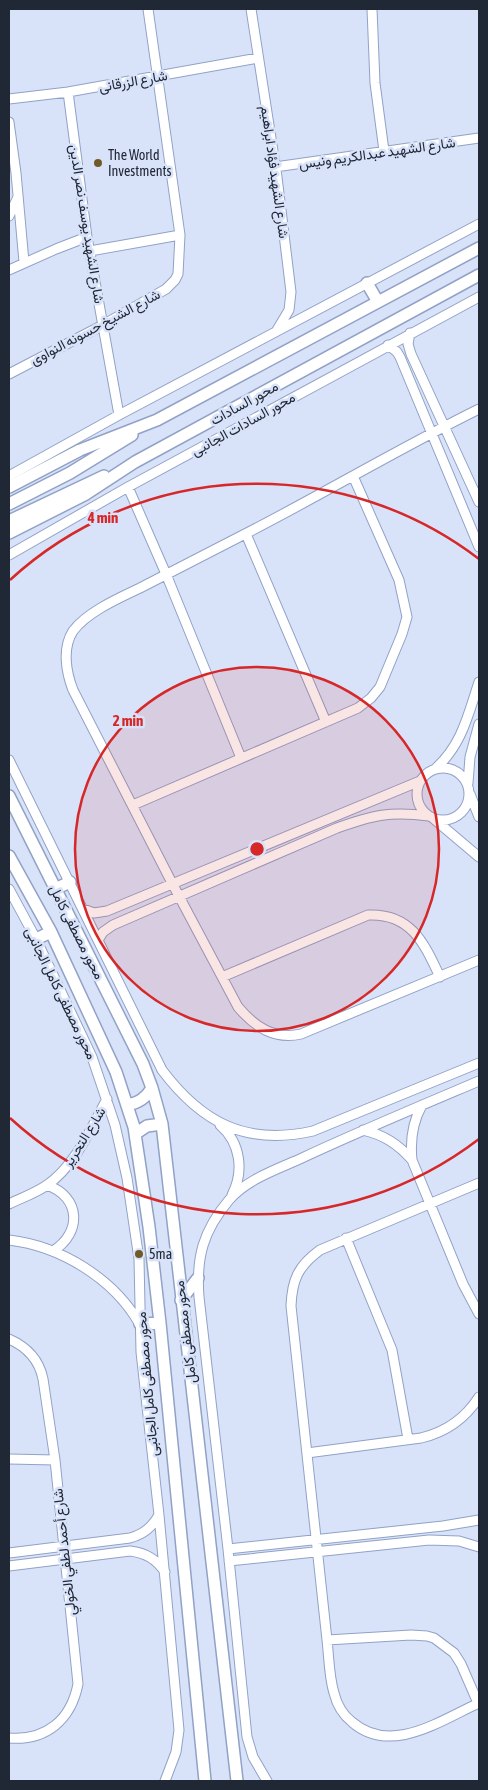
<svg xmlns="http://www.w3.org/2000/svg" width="488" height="1790" viewBox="0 0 488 1790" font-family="'Asap Condensed',Vazirmatn,sans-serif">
	<rect width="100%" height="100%" fill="#d8e3fa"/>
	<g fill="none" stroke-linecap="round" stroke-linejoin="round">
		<defs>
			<path id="minor" d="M251,9L277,177L291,292L289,310L277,330
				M372,9L375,83L384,151
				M68,92L87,237L119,415
				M9,99L68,92L258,58
				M9,122L16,173L24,262
				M275,167L479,138
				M9,216L18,197
				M90,251L180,235
				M9,270L56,249L87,237
				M410,333L408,344L411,354L479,502
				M388,345L397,352L400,357L479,547
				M9,374L103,325L166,289L175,280L178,274L180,235L148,9
				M479,409C400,448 323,494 245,534C210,552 175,570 140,588C119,598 87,612 73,631C62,648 66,672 73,690L172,883L238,1007C255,1027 274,1040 301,1034L479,960
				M9,476L119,415L479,224
				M128,487L166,574L241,758
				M246,534L326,722
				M9,555L128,487L479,297
				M9,760L162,1070C202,1123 246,1146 313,1131L479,1063
				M417 794a26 26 0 1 1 52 0a26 26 0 1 1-52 0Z
				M435,769C462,745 468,715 479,682
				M468,783L470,757L479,724
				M470,794L479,817
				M133,805L358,708L371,698L380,687L402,634L407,617L399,580L353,476
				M434,819L479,857
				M9,889L36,939L92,1057L115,1125L127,1178L139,1259L141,1352L159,1515L179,1730L176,1752L165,1781
				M83,909L94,913L107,911L420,781
				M98,940L103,932L113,925L337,828C373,815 390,811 429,816
				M222,977L368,915C411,913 424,943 440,977
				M220,1125C241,1143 244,1172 232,1195
				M363,1130C384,1135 398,1144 412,1160L463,1284L479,1314
				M412,1160C410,1140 412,1123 422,1105
				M479,1183L320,1250C298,1266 292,1280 291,1306L327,1640C329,1657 329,1677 334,1693C337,1705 343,1715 352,1722C391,1756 441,1720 479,1703
				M47,1185C81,1197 82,1233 53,1251
				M9,1204C21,1198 36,1193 47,1185C75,1166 91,1128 107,1099
				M346,1238L392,1350L408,1439
				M9,1240C60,1246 113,1278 139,1323
				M9,1339C27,1347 39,1359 43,1379L55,1460L78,1684C71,1720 46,1741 9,1738
				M307,1453L421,1438C446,1432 465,1419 479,1397
				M9,1459L55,1460
				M228,1549L443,1526L479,1520
				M9,1553L130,1538C144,1534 152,1527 159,1515
				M229,1561L429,1540L459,1541L479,1547
				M9,1566L130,1551C146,1553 156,1559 165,1572
				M327,1640L411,1635L427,1636L434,1638L454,1653L461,1664L478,1703
				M267,1781L253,1757L247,1737L228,1549L199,1297C196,1257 203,1231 229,1200C247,1179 278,1169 302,1158C360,1131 420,1106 479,1081"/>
			<path id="major" d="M367,283L378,302
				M9,487L80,450L157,420L479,248
				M9,504L70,473L132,435
				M9,521L104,476
				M9,533L86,494L135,462L479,275
				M9,796L143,1064L152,1088L162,1124L237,1781
				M9,856L51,932L116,1072L134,1127L149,1227L160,1323L205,1781
				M55,889L70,882
				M36,939L51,932
				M127,1105C139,1103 146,1098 152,1088
				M135,1134L147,1126L162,1124
				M181,1300L198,1278
				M140,1324L160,1323"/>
		</defs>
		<use href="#minor" stroke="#91a2c6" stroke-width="11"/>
		<use href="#major" stroke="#91a2c6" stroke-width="14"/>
		<use href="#minor" stroke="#fff" stroke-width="9"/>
		<use href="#major" stroke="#fff" stroke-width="11"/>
	</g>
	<circle cx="257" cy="849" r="182" fill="#d62828" fill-opacity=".12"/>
	<g fill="none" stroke="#d62828" stroke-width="2.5">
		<circle cx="257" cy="849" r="182"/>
		<path d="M479 1139A365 365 0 0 1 10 1118M10 580A365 365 0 0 1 479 559"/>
	</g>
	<g fill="#705a2a" stroke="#d8e3fa" stroke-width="2">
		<circle cx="98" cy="163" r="5"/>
		<circle cx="139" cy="1254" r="5"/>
	</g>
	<g text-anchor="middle" stroke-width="5" stroke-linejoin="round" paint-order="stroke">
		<g font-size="14" fill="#202735" stroke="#d8e3fa">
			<text transform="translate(133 81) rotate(-10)" y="5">شارع الزرقانى</text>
			<text transform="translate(377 153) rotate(-8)" y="5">شارع الشهيد عبدالكريم ونيس</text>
			<text transform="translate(275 172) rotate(82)" y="5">شارع الشهيد فؤاد ابراهيم</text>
			<text transform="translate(87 224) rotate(81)" y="5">شارع الشهيد يوسف نصر الدين</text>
			<text transform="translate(95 327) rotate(-28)" y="5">شارع الشيخ حسونه النواوى</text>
			<text transform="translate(244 403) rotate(-29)" y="5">محور السادات</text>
			<text transform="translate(243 424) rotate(-29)" y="5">محور السادات الجانبى</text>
			<text transform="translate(77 932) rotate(63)" y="5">محور مصطفى كامل</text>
			<text transform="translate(61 993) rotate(64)" y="5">محور مصطفى كامل الجانبى</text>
			<text transform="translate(84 1137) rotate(-58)" y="5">شارع التحرير</text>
			<text transform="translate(185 1332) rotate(-97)" y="5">محور مصطفى كامل</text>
			<text transform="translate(147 1384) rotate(-95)" y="5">محور مصطفى كامل الجانبى</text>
			<text transform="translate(64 1552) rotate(-96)" y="5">شارع أحمد لطفي الخولي</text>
		</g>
		<g font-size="14" fill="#202735" stroke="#d8e3fa" text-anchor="start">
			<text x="108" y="160">The World<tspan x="108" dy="16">Investments</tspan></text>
			<text x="149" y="1259">5ma</text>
		</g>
	</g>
	<circle cx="257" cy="849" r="8" fill="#d62828" stroke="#d8e3fa" stroke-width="2.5"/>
	<g font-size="15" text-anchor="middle" font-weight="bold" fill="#d62828" stroke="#d8e3fa" stroke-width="5" stroke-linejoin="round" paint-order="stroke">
		<text x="103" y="523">4 min</text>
		<text x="128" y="726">2 min</text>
	</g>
	<rect width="488" height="1790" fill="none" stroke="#202735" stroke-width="20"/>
</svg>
